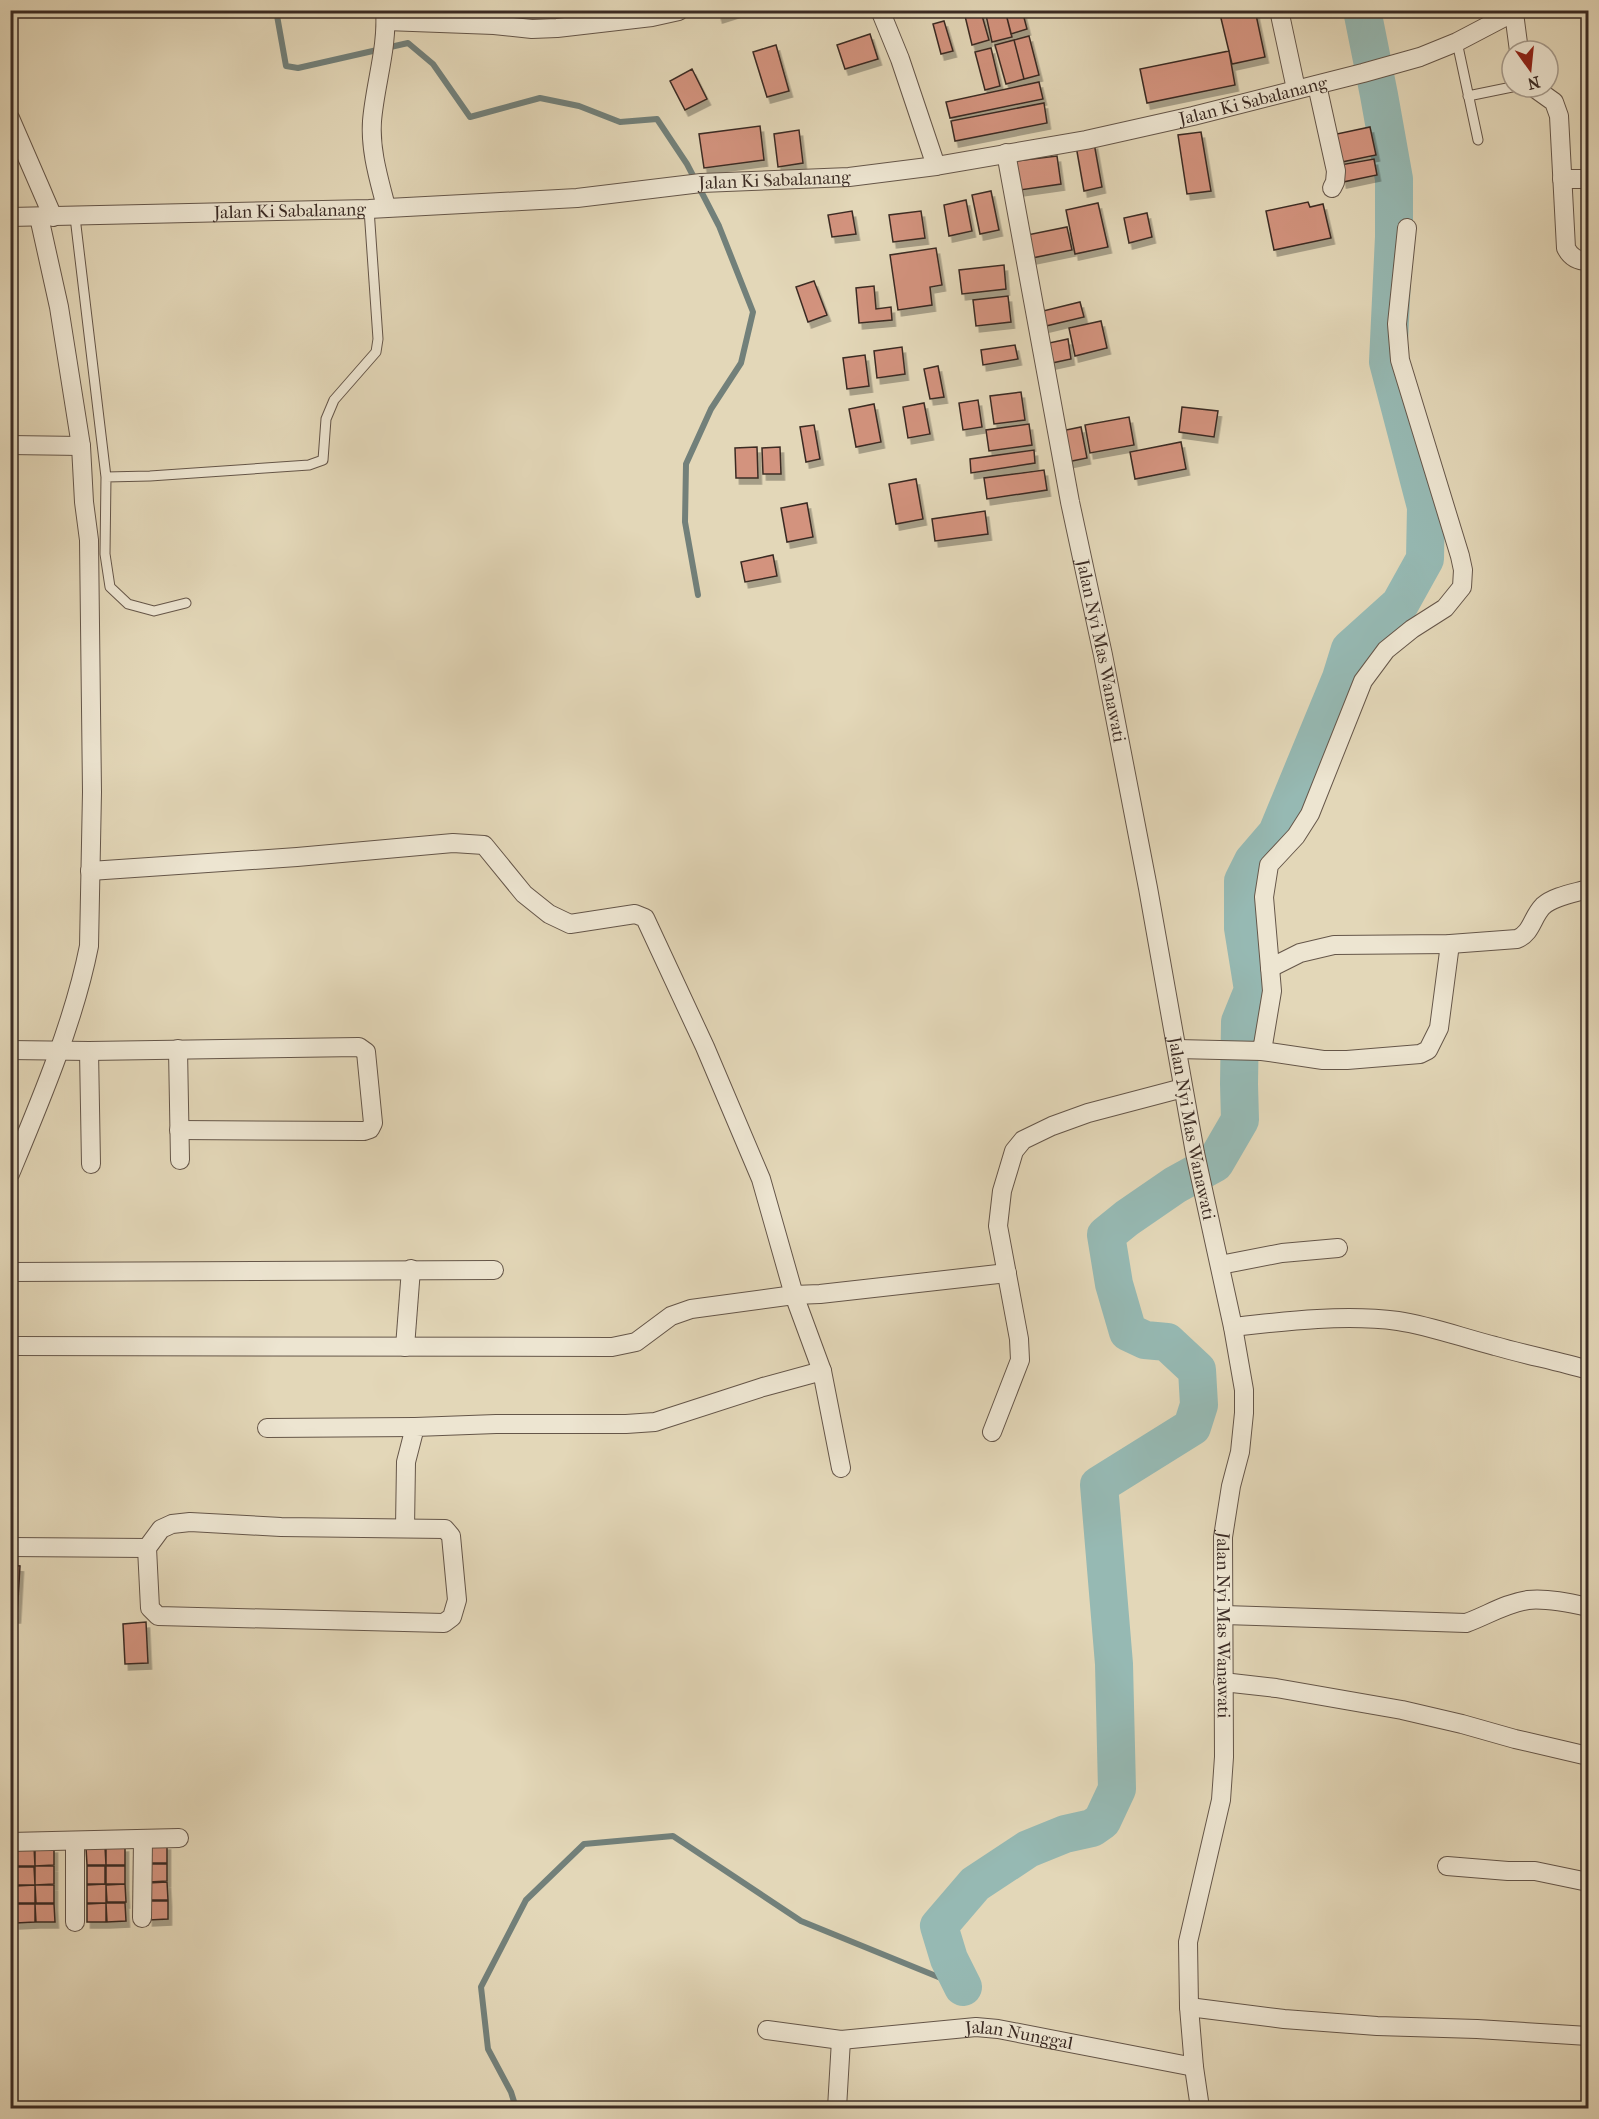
<svg xmlns="http://www.w3.org/2000/svg" width="1599" height="2119" viewBox="0 0 1599 2119" font-family="'IM FELL French Canon',serif">
	<defs>
		<filter id="shadow"><feDropShadow dx="3.5" dy="6" stdDeviation="0" flood-color="#0004"/></filter>
	</defs>
	<rect width="100%" height="100%" fill="#e3d7b8"/>
	<filter id="stains"><feTurbulence type="fractalNoise" baseFrequency=".00333" numOctaves="4"/><feColorMatrix values="0 0 0 0 .2 0 0 0 0 .09 0 0 0 0 .02 0 0 0 .5 -.17"/></filter>
	<radialGradient id="worn" r=".72"><stop offset=".6" stop-color="#630" stop-opacity="0"/><stop offset="1" stop-color="#630" stop-opacity=".3"/></radialGradient>
	<g fill="none" stroke-linecap="round" stroke-linejoin="round">
		<path stroke="#72807a" stroke-width="6" d="M276,10L286,66L298,68L408,43L433,64L470,117L540,98L579,106L620,122L657,119L687,164L719,226L753,312L741,363L711,409L686,464L685,522L698,595
			M516,2108L511,2092L488,2049L481,1987L526,1900L584,1844L673,1836L801,1921L963,1987"/>
		<path stroke="#96b9b3" stroke-width="38" d="M963,1987L949,1959L939,1926L975,1884L1028,1849L1065,1834L1092,1828L1102,1821L1117,1789L1114,1664L1099,1485L1192,1427L1199,1405L1197,1370L1167,1342L1145,1340L1128,1332L1114,1284L1106,1235L1127,1218L1175,1185L1215,1163L1240,1120L1239,1084L1240,1022L1253,990L1243,928V881L1253,861L1277,833L1341,678L1350,649L1400,604L1425,559L1426,507L1388,362L1394,237V179L1379,95L1362,10"/>
	</g>
	<path fill="#d3937e" stroke="#3b2b24" stroke-width="1.5" filter="url(#shadow)" d="M717,10H741L719,17Z
		M988,10H1005L1012,37L992,42L985,11Z
		M1005,10H1022L1027,29L1011,34Z
		M1219,10H1255L1265,57L1232,64Z
		M981,12L989,40L972,45L965,16Z
		M944,21L953,51L941,54L933,24Z
		M870,34L878,59L845,69L837,45Z
		M1029,36L1039,75L1024,79L1014,40Z
		M1014,40L1024,79L1006,84L995,45Z
		M776,45L789,91L767,97L753,52Z
		M991,48L1000,86L985,90L975,52Z
		M1229,51L1235,85L1147,103L1140,69Z
		M692,69L707,99L685,110L670,81Z
		M1039,82L1043,99L950,118L946,102Z
		M1044,103L1047,123L955,141L951,121Z
		M760,126L764,160L704,168L699,134Z
		M1370,127L1376,155L1337,163L1332,135Z
		M799,130L803,163L778,167L774,134Z
		M1201,132L1211,191L1187,194L1178,135Z
		M1094,143L1102,187L1084,191L1076,146Z
		M1057,156L1061,184L1020,190L1016,161Z
		M1374,159L1377,175L1343,182L1340,165Z
		M991,191L999,230L980,234L972,195Z
		M966,200L972,231L949,236L944,205Z
		M1308,202L1310,207L1323,204L1331,238L1274,250L1266,211Z
		M1098,203L1108,247L1075,254L1066,210Z
		M852,211L856,234L832,237L828,215Z
		M921,211L925,238L893,242L889,215Z
		M1147,213L1152,237L1129,243L1124,218Z
		M1067,227L1072,250L1032,258L1027,235Z
		M936,248L942,285L930,287L932,305L898,310L890,255Z
		M1004,265L1006,289L962,294L959,270Z
		M814,281L827,315L808,322L796,287Z
		M874,286L876,309L891,307L892,320L859,323L856,288Z
		M1008,296L1011,322L976,326L973,300Z
		M1080,302L1084,317L1046,326L1043,311Z
		M1101,321L1107,348L1075,356L1069,328Z
		M1068,339L1071,359L1052,363L1049,343Z
		M1015,345L1018,359L983,365L981,350Z
		M902,347L905,374L877,378L874,351Z
		M865,355L869,386L847,389L843,358Z
		M938,366L944,397L930,399L924,369Z
		M1021,392L1025,420L994,424L990,396Z
		M978,400L982,427L963,430L959,403Z
		M924,403L930,434L908,438L903,407Z
		M874,404L881,442L856,447L849,409Z
		M1182,407L1218,411L1214,437L1179,432Z
		M1129,417L1134,445L1090,453L1085,425Z
		M1029,424L1032,445L989,451L986,430Z
		M814,425L820,459L806,462L800,427Z
		M1081,427L1087,458L1067,462L1061,431Z
		M1181,442L1186,469L1135,479L1130,452Z
		M757,447L758,478H736L735,448Z
		M780,447L781,474H763L762,448Z
		M1034,450L1035,463L971,473L970,459Z
		M1044,470L1047,490L987,499L984,478Z
		M916,479L923,519L896,524L889,484Z
		M807,503L813,537L787,542L781,508Z
		M985,511L988,534L935,541L932,519Z
		M773,555L777,576L745,582L741,562Z
		M10,1565L20,1566L17,1617H10Z
		M146,1622L148,1663L125,1664L123,1624Z
		M167,1844V1863H148V1845Z
		M125,1846V1865H106V1847Z
		M34,1847L35,1866H16L15,1848Z
		M54,1847V1865L35,1866V1848Z
		M86,1847H105L106,1865H87Z
		M148,1864H167V1881L149,1882Z
		M35,1866H54V1884L35,1885Z
		M87,1866H105V1884H87Z
		M106,1866H125V1884H106Z
		M15,1867H34L35,1885H16Z
		M167,1882L168,1900H149L148,1883Z
		M106,1884V1903H87V1885Z
		M125,1884L126,1902H107L106,1885Z
		M35,1885H54V1903H36Z
		M35,1885V1903H16V1886Z
		M149,1901H168V1919L149,1920Z
		M106,1903V1922H87V1904Z
		M106,1903H125L126,1921L107,1922Z
		M16,1904H35V1922L16,1923Z
		M35,1904H54L55,1922H36Z"/>
	<g fill="none" stroke-linecap="round" stroke-linejoin="round">
		<defs>
			<path id="lane" d="M1457,42L1478,140
				M1468,96L1512,87
				M75,217L106,477L105,554L110,587L128,604L154,611L186,603
				M106,477L150,476L309,465L323,460L326,419L334,400L376,352L378,339L369,209"/>
			<g id="street">
				<path d="M385,10C388,47 375,84 372,121C370,151 379,179 386,207"/>
				<path d="M880,10L900,59L936,166"/>
				<path d="M1279,10L1296,89"/>
				<path d="M1514,13L1519,51"/>
				<path d="M386,21L494,25L532,29L557,28L652,17L679,11"/>
				<path d="M1317,85L1336,171L1335,182L1332,188"/>
				<path d="M1533,87L1554,102L1559,116L1566,248C1571,258 1578,261 1588,261"/>
				<path d="M10,118L53,217"/>
				<path id="s1" d="M1006,153L1070,502L1103,655L1148,888L1195,1153L1233,1327L1244,1390V1413L1240,1452L1231,1486L1223,1537L1224,1757L1221,1800L1188,1942L1189,2007L1194,2067L1200,2108"/>
				<path d="M1562,179H1588"/>
				<path id="s2" d="M10,217L369,209L577,198L701,183L849,177L936,166L1086,140L1193,116L1363,73L1420,57L1457,42L1518,10"/>
				<path d="M10,445L81,446"/>
				<path d="M90,871L297,857L453,843L484,845L524,894L549,914L570,924L635,914L645,918L705,1047L761,1179L794,1295L822,1371L841,1468"/>
				<path d="M1270,968L1300,953L1334,945L1450,944L1517,939C1532,933 1532,917 1543,906C1554,896 1575,893 1588,889"/>
				<path d="M178,1049L180,1160"/>
				<path d="M1177,1049L1262,1051L1272,991L1264,897L1269,865L1296,836L1310,814L1363,681L1386,650L1412,629L1445,608L1462,587L1463,570L1460,556L1400,360L1397,324L1407,228"/>
				<path d="M10,1050L89,1051L359,1047L366,1052L373,1123L370,1129L364,1131L179,1130"/>
				<path d="M89,1051L91,1164"/>
				<path d="M1262,1051L1323,1060H1347L1420,1054L1428,1050L1439,1028L1450,944"/>
				<path d="M10,1174C40,1102 74,1022 89,946L92,792L89,540L84,502L81,446L59,307L39,217"/>
				<path d="M1220,1265L1282,1253L1338,1248"/>
				<path d="M10,1272L494,1270"/>
				<path d="M1233,1327C1286,1321 1345,1314 1398,1321C1431,1326 1463,1338 1495,1346C1526,1355 1558,1361 1588,1370"/>
				<path d="M10,1346L612,1347L636,1342L671,1316L691,1309L794,1295L820,1294L1007,1273"/>
				<path d="M405,1347L411,1269"/>
				<path d="M267,1428L415,1427"/>
				<path d="M992,1432L1020,1360L1019,1339L998,1226L1002,1191L1014,1151L1023,1140L1052,1126L1088,1113L1183,1088"/>
				<path d="M190,1522L281,1527L445,1529L451,1536L457,1600L452,1617L444,1623L158,1616L150,1608L147,1548L161,1529L172,1524Z"/>
				<path d="M405,1528L406,1462L415,1427L496,1424H626L655,1422L763,1387L822,1371"/>
				<path d="M10,1547L147,1548"/>
				<path d="M1224,1615L1466,1623C1486,1616 1506,1603 1528,1600C1547,1598 1570,1603 1588,1607"/>
				<path d="M1223,1682L1276,1688L1402,1710L1462,1724L1515,1739L1588,1756"/>
				<path d="M75,1841V1922"/>
				<path d="M10,1842L179,1838"/>
				<path d="M1447,1866L1508,1871H1535L1588,1882"/>
				<path d="M142,1918L143,1839"/>
				<path d="M1189,2007L1284,2019L1377,2026L1477,2029L1588,2036"/>
				<path id="s3" d="M767,2030L841,2040L976,2027L998,2029L1194,2067"/>
				<path d="M837,2108L841,2040"/>
			</g>
		</defs>
		<use href="#lane" stroke="#655649" stroke-width="11"/>
		<use href="#street" stroke="#655649" stroke-width="20"/>
		<use href="#lane" stroke="#ede5d1" stroke-width="9"/>
		<use href="#street" stroke="#ede5d1" stroke-width="18"/>
	</g>
	<g text-anchor="middle" stroke-width="6" stroke-linejoin="round" paint-order="stroke">
		<g font-size="18" fill="#3b2b24" stroke="#ede5d1">
			<text dy="6" stroke="none"><textPath href="#s2" startOffset="1252">Jalan Ki Sabalanang</textPath></text>
			<text dy="6" stroke="none"><textPath href="#s2" startOffset="766">Jalan Ki Sabalanang</textPath></text>
			<text dy="6" stroke="none"><textPath href="#s2" startOffset="280">Jalan Ki Sabalanang</textPath></text>
			<text dy="6" stroke="none"><textPath href="#s1" startOffset="507">Jalan Nyi Mas Wanawati</textPath></text>
			<text dy="6" stroke="none"><textPath href="#s1" startOffset="993">Jalan Nyi Mas Wanawati</textPath></text>
			<text dy="6" stroke="none"><textPath href="#s1" startOffset="1497">Jalan Nyi Mas Wanawati</textPath></text>
			<text dy="6" stroke="none"><textPath href="#s3" startOffset="254">Jalan Nunggal</textPath></text>
		</g>
	</g>
	<rect width="1599" height="2119" fill="none" stroke="#e3d7b8" stroke-width="36"/>
	<rect x="12" y="12" width="1575" height="2095" fill="none" stroke="#3b2b24" stroke-width="3"/>
	<rect x="18" y="18" width="1563" height="2083" fill="none" stroke="#3b2b24" stroke-width="1.5"/>
	<g transform="translate(1530 69) rotate(165)"><circle r="28" fill="#ede5d1" stroke="#a69b8c" stroke-width="1.5"/>
	<path d="M0-4.5L10 22L0 15L-10 22Z" fill="#8f2418"/>
	<text y="-9" font-size="16" font-weight="bold" text-anchor="middle" fill="#3b2b24">N</text>
	</g>
	<rect width="100%" height="100%" filter="url(#stains)"/>
	<rect width="100%" height="100%" fill="url(#worn)"/>
</svg>
